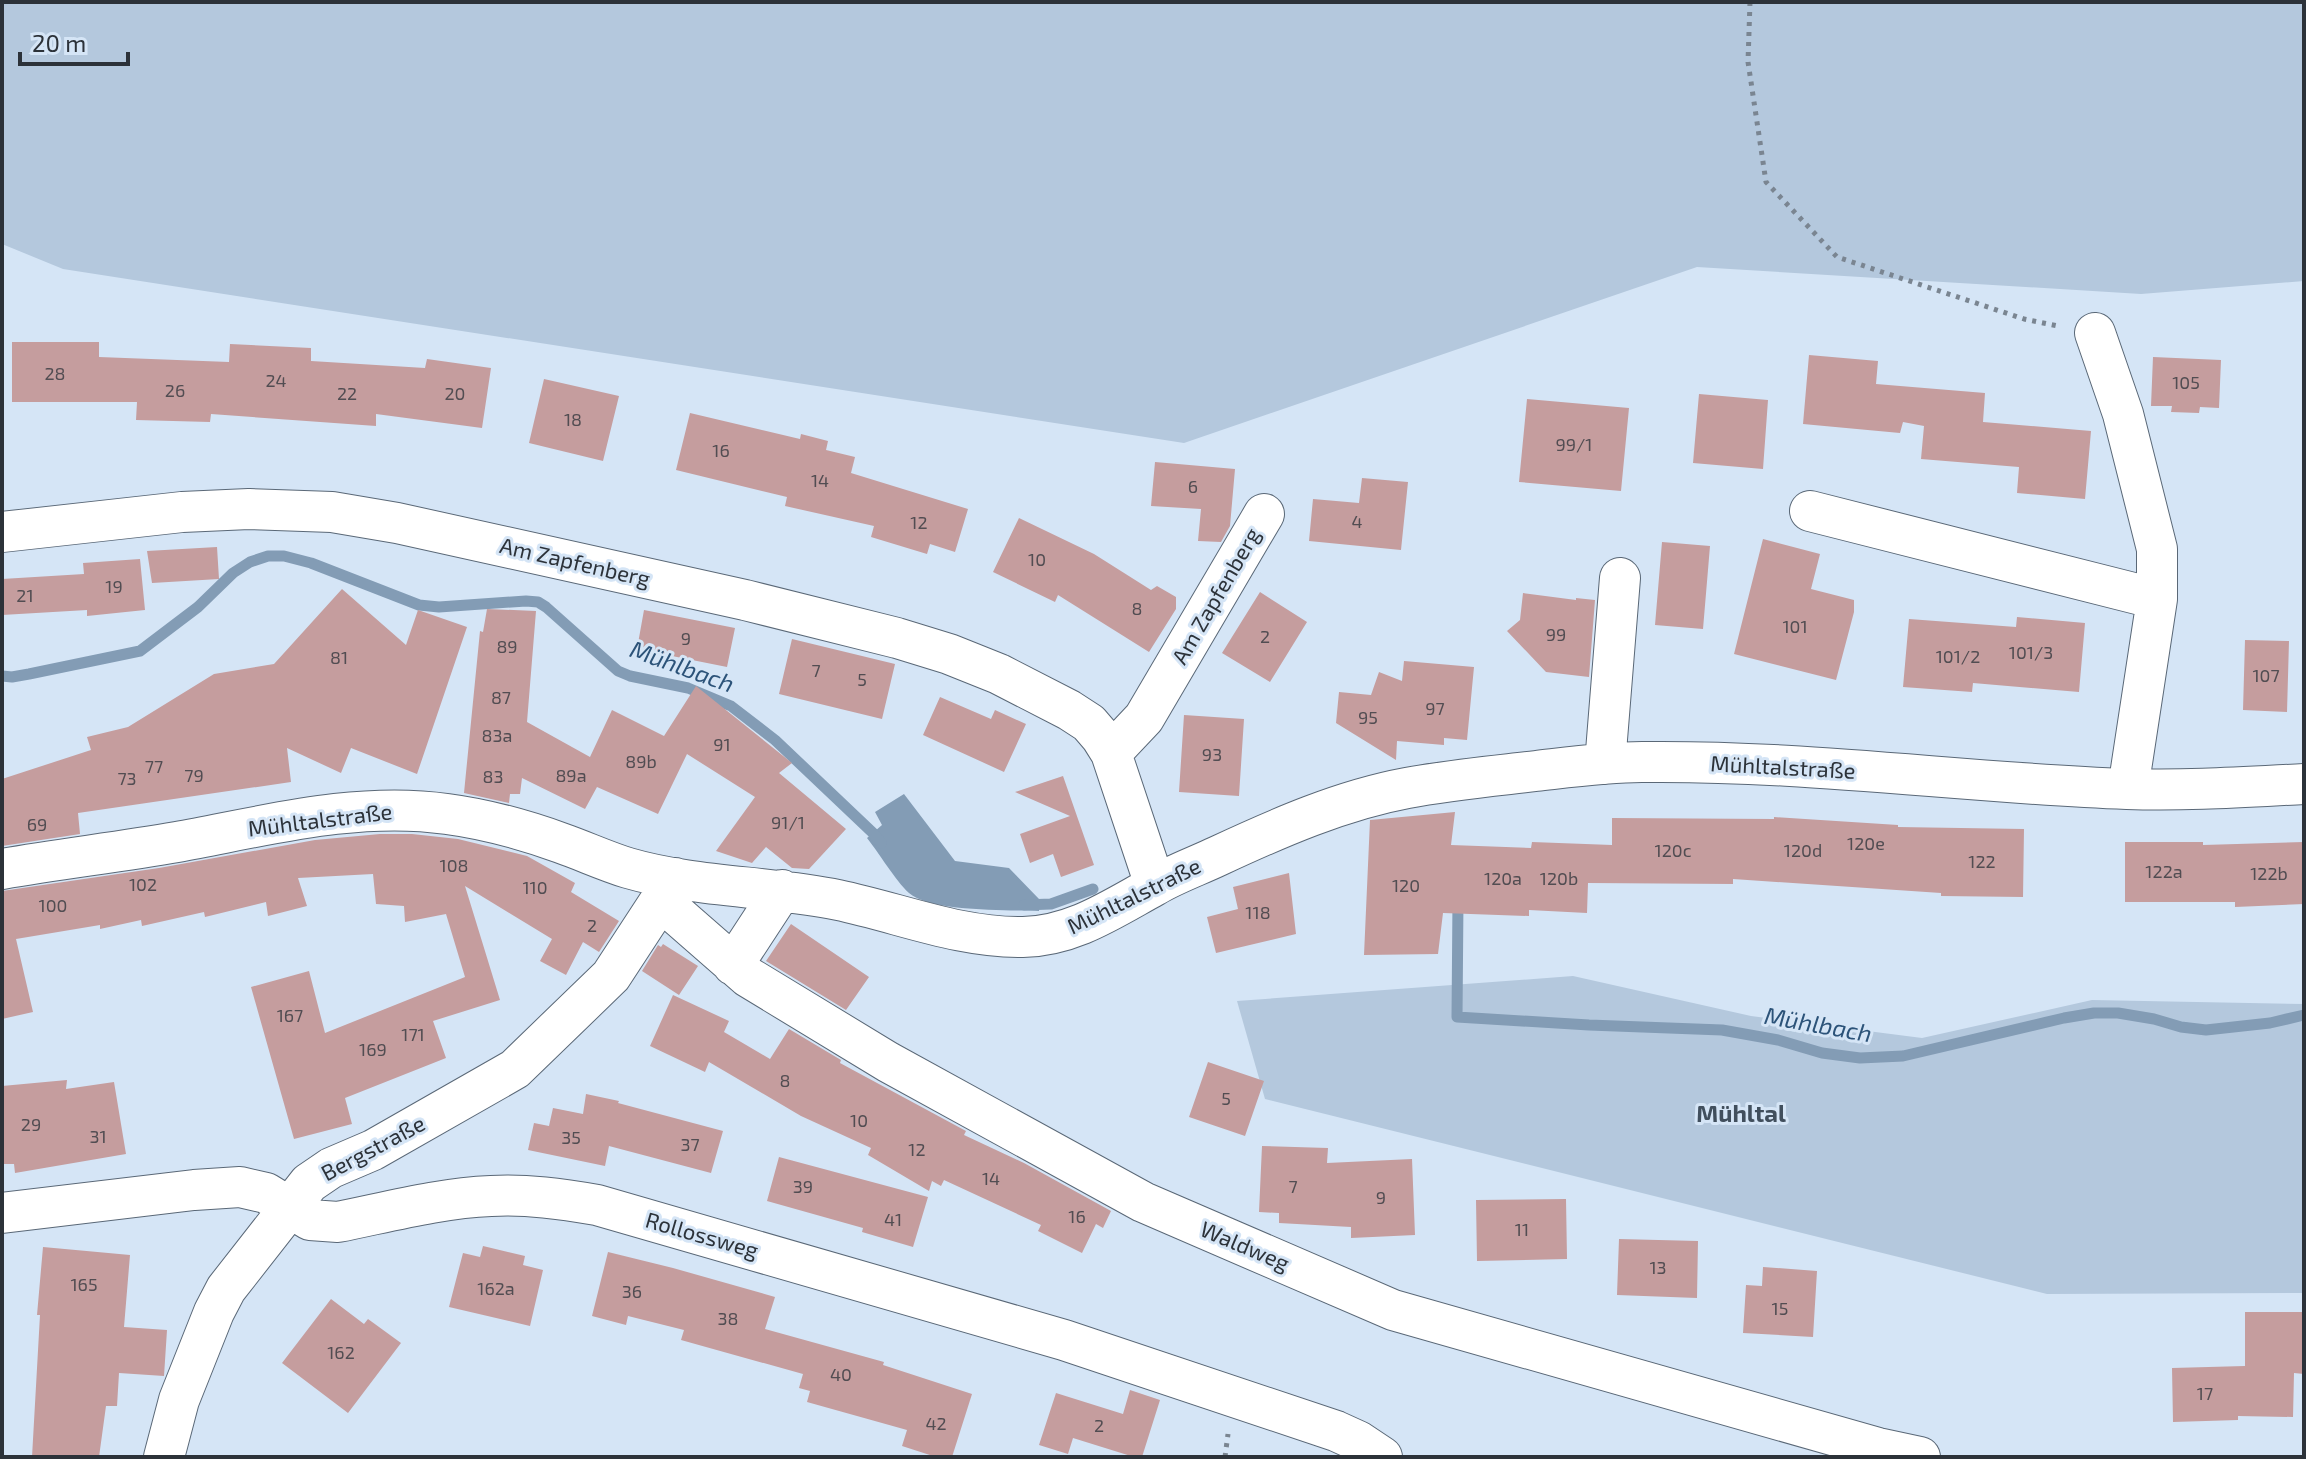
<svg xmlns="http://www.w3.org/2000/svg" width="2306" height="1459" viewBox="0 0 2306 1459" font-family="'Exo 2',sans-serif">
	<rect width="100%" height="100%" fill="#d5e5f6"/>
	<path fill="#b4c8dd" d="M2,2H2304V281L2141,294L1697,267L1184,443L63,269L2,244Z
		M1573,976L1751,1016L1922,1038L2092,1000L2304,1004V1293L2047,1294L1265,1099L1237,1001Z"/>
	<path fill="#839cb5" d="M904,794L955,861L1009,868L1039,899V911C1009,910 931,912 909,893C895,880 879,853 867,838L882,825L875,812Z"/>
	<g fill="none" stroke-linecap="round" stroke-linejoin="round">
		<path stroke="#839cb5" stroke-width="11" d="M2,676L12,677L29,674L140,651L198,607L233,573L250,562L268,556H284L311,563L419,605L439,607L526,601L538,602L546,607L618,671L630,676L688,688L731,706L775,740L873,833L881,843
			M1458,900L1457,1017L1589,1025L1722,1030L1778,1040L1822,1053L1860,1058L1903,1056L2064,1018L2094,1013H2118L2154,1019L2181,1027L2206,1030L2270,1023L2304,1015
			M1024,905L1051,904L1093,889"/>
	</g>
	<path fill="#c59d9e" d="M12,342H99V357L229,362L230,344L311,348V361L425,368L427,359L491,368L482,428L376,414V426L211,414L210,422L136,420L137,402H12Z
		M1809,355L1878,361L1876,384L1985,393L1983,422L2091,431L2085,499L2017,493L2019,467L1921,459L1924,426L1903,422L1900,433L1803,424Z
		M2153,357L2221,360L2219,408L2200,407L2199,413L2171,412L2172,406H2151Z
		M544,379L619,396L603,461L529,443Z
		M1699,394L1768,400L1763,469L1693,463Z
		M1527,399L1629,408L1621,491L1519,482Z
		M690,413L800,439L801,434L828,441L826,450L855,457L851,473L968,509L955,552L930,544L927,554L871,537L874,526L785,506L787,497L676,470Z
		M1155,462L1235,469L1230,526L1221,542L1198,541L1201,509L1151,506Z
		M1362,478L1408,482L1401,550L1309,541L1313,499L1359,503Z
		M1019,518L1094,554L1151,590L1157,586L1176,597V609L1149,652L1058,595L1055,602L993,572Z
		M1763,539L1820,554L1811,589L1854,600V612L1836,680L1734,654Z
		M1662,542L1710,546L1703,629L1655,625Z
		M217,547L219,579L152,583L147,551Z
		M140,559L145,610L87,616V610L2,615V579L84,574L83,563Z
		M342,589L406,645L418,610L467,627L417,774L351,748L341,773L287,748L291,782L78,813L80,834L2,846V779L91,750L87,737L128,727L214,674L274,664Z
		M1260,592L1307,622L1270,682L1222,653Z
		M1523,593L1576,600V598L1595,600L1589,677L1546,672L1507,631L1520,620Z
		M487,609L536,611L527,722L590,757L612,710L664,736L696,686L792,763L779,773L846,829L809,869L792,868L766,847L752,863L716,851L755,797L687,754L658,814L597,787L585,809L522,778L520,794H510L509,803L464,793L480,631L483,632Z
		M644,610L735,628L727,667L637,649Z
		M2017,617L2085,623L2079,692L1973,683L1972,692L1903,687L1909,619L2016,627Z
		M792,639L895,664L882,719L779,694Z
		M2245,640L2289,641L2287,712L2243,710Z
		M1404,661L1474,667L1467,740L1444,738V745L1397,741L1396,760L1336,723L1339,692L1371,695L1379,672L1402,681Z
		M940,697L991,719L995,710L1026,724L1004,772L923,735Z
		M1184,715L1244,719L1239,796L1179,792Z
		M1063,776L1094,865L1061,877L1053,854L1030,863L1020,834L1070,816L1015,792Z
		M1455,812L1451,845L1531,848L1532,842L1612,845V818L1774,819V817L1898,825V827L2024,829L2023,897L1941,896V893L1733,879V884L1588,883L1587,913L1529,910V916L1443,913L1438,954L1364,955L1370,820Z
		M380,834H412L458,839L527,856L575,883L571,892L619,921L599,952L583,942L566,975L540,961L552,939L465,886L500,1000L433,1021L446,1058L345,1098L352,1124L294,1139L251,987L309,971L325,1033L465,977L446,914L405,922L404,906L376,904L373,874L298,878L307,906L268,916L266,902L205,917L204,912L142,926L141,920L100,929V925L16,939L33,1012L2,1019V891L159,868L315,840Z
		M2125,842H2203V845L2304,842V904L2235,907V902H2125Z
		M1289,873L1296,934L1216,953L1207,917L1238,909L1233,887Z
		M791,924L869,977L846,1010L766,961Z
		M663,944L698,966L679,995L642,971L658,945L661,947Z
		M673,995L729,1021L724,1032L770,1059L789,1029L841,1060L840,1063L966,1131L964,1135L1024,1163L1111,1211L1103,1228L1096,1224L1082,1253L1038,1231L1041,1225L944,1180L941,1186L932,1181L929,1191L868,1155L871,1148L801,1116L709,1062L705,1072L650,1046Z
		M1208,1062L1264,1081L1245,1136L1189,1117Z
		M67,1080L66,1089L114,1082L126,1154L15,1173L14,1164H2V1086Z
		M586,1094L619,1101L618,1103L723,1131L711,1173L609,1146L605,1166L528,1150L534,1123L549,1126L553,1108L583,1114Z
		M1262,1146L1328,1148L1327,1163L1412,1159L1415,1235L1351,1238V1227L1279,1223V1213L1259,1212Z
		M779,1157L928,1197L913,1247L862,1232L863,1228L767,1201Z
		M1566,1199L1567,1259L1477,1261L1476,1200Z
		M1619,1239L1698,1241L1697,1298L1617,1295Z
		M483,1246L525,1256L523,1265L543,1270L530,1326L449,1307L463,1253L480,1257Z
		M43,1247L130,1255L124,1327L167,1330L164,1376L119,1373L117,1406H106L99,1457H32L40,1315H37Z
		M608,1252L673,1268L775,1297L765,1329L884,1362L883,1365L972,1394L952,1457H936L902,1446L907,1430L807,1402L810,1391L799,1388L803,1374L681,1340L684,1330L628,1316L626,1325L592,1316Z
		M1763,1267L1817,1271L1813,1337L1743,1333L1746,1285L1762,1286Z
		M331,1299L364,1324L368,1319L401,1343L348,1413L282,1363Z
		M2245,1312H2304V1374L2294,1373L2293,1417L2238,1416V1420L2173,1422L2172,1368L2245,1366Z
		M1130,1390L1160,1400L1142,1457H1134L1073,1438L1068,1454L1039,1445L1056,1393L1123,1414Z"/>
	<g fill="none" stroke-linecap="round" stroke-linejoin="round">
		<defs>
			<path id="minor" d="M2095,333L2123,414L2157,549V599L2128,789
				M1810,511L2157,599
				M2,532L182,512L249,509L332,512L397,523L745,600L897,638L949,654L999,674L1069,710L1089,723L1101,737L1111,753L1155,885
				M1111,753L1144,718L1264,514
				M1605,764L1620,578
				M2,869C60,859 119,852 177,842C265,826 357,801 447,814C485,819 525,830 561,843C584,851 605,861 628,868C693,887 770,886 838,900C900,913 959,938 1023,937C1073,936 1112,909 1154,886C1174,874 1197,866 1218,856C1278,828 1342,800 1407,788C1449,780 1493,776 1536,771C1571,767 1607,762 1642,762C1804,760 1965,783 2127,789C2186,791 2245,787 2304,784
				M661,901L748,977L888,1062L1143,1202L1393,1310L1878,1448L1920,1457
				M733,965L782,890
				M2,1213L194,1190L240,1187L266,1193L310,1220L338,1222C388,1212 440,1198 491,1196C527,1194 562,1199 597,1205L1064,1340L1336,1431L1358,1441L1382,1457
				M164,1457L179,1400L214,1312L226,1289L309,1183L331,1168L373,1150L515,1069L611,976L675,878"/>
		</defs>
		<use href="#minor" stroke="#5a6877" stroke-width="42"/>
		<path stroke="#7a8591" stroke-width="5" stroke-dasharray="4 6" stroke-linecap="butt" d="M1750,2L1748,62L1766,182L1837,257L2024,319L2058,326
			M1225,1457L1228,1434"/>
		<use href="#minor" stroke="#fff" stroke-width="40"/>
	</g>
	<g text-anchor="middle" stroke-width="6" stroke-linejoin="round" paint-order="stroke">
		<g font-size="18" fill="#524d52">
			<text x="55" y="380">28</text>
			<text x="276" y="387">24</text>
			<text x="2186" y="389">105</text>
			<text x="175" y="397">26</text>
			<text x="347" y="400">22</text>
			<text x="455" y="400">20</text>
			<text x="573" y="426">18</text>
			<text x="1574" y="451">99/1</text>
			<text x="721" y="457">16</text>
			<text x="820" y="487">14</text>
			<text x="1193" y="493">6</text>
			<text x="1357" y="528">4</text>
			<text x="919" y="529">12</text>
			<text x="1037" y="566">10</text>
			<text x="114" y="593">19</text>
			<text x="25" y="602">21</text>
			<text x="1137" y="615">8</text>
			<text x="1795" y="633">101</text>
			<text x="1556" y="641">99</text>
			<text x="1265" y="643">2</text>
			<text x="686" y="645">9</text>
			<text x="507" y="653">89</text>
			<text x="2031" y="659">101/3</text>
			<text x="1958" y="663">101/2</text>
			<text x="339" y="664">81</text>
			<text x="816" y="677">7</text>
			<text x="2266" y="682">107</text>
			<text x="862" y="686">5</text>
			<text x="501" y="704">87</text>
			<text x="1435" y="715">97</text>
			<text x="1368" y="724">95</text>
			<text x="497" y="742">83a</text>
			<text x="722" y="751">91</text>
			<text x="1212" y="761">93</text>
			<text x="641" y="768">89b</text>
			<text x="154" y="773">77</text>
			<text x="194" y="782">79</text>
			<text x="571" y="782">89a</text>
			<text x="493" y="783">83</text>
			<text x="127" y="785">73</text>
			<text x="788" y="829">91/1</text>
			<text x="37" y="831">69</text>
			<text x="1866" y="850">120e</text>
			<text x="1673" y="857">120c</text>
			<text x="1803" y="857">120d</text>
			<text x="1982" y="868">122</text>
			<text x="454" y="872">108</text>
			<text x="2164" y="878">122a</text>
			<text x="2269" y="880">122b</text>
			<text x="1503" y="885">120a</text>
			<text x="1559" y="885">120b</text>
			<text x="143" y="891">102</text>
			<text x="1406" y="892">120</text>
			<text x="535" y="894">110</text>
			<text x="53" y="912">100</text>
			<text x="1258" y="919">118</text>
			<text x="592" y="932">2</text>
			<text x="290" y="1022">167</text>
			<text x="413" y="1041">171</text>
			<text x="373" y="1056">169</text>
			<text x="785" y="1087">8</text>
			<text x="1226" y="1105">5</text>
			<text x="859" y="1127">10</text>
			<text x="31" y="1131">29</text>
			<text x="98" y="1143">31</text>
			<text x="571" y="1144">35</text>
			<text x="690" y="1151">37</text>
			<text x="917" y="1156">12</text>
			<text x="991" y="1185">14</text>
			<text x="803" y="1193">39</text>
			<text x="1293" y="1193">7</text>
			<text x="1381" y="1204">9</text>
			<text x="1077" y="1223">16</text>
			<text x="893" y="1226">41</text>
			<text x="1522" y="1236">11</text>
			<text x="1658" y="1274">13</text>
			<text x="84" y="1291">165</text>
			<text x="496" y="1295">162a</text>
			<text x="632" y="1298">36</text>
			<text x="1780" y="1315">15</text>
			<text x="728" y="1325">38</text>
			<text x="341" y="1359">162</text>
			<text x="841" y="1381">40</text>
			<text x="2205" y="1400">17</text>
			<text x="936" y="1430">42</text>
			<text x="1099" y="1432">2</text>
		</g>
		<g font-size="22" fill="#2c3239" stroke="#d5e5f6">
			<text transform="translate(575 562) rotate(13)" y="8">Am Zapfenberg</text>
			<text transform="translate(1216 596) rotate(-60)" y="8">Am Zapfenberg</text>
			<text transform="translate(1783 767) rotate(3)" y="8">Mühltalstraße</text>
			<text transform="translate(320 820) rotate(-7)" y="8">Mühltalstraße</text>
			<text transform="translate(1134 896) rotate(-26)" y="8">Mühltalstraße</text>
			<text transform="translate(373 1148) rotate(-28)" y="8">Bergstraße</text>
			<text transform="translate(702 1235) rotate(16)" y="8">Rollossweg</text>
			<text transform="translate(1245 1246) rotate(23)" y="8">Waldweg</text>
		</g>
		<g font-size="24" font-style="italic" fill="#2c5379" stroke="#d5e5f6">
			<text transform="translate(682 667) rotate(20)" y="8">Mühlbach</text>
			<text transform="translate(1818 1025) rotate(10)" y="8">Mühlbach</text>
		</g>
		<g font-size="24" font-weight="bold" fill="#414f5d" stroke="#d5e5f6">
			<text x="1741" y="1122">Mühltal</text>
		</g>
	</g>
	<rect width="2306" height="1459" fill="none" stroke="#2c3239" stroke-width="8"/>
	<path d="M20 52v12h108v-12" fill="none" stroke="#2c3239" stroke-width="4"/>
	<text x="32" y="52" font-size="24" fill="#2c3239" stroke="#d5e5f6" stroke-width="6" paint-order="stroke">20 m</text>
</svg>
